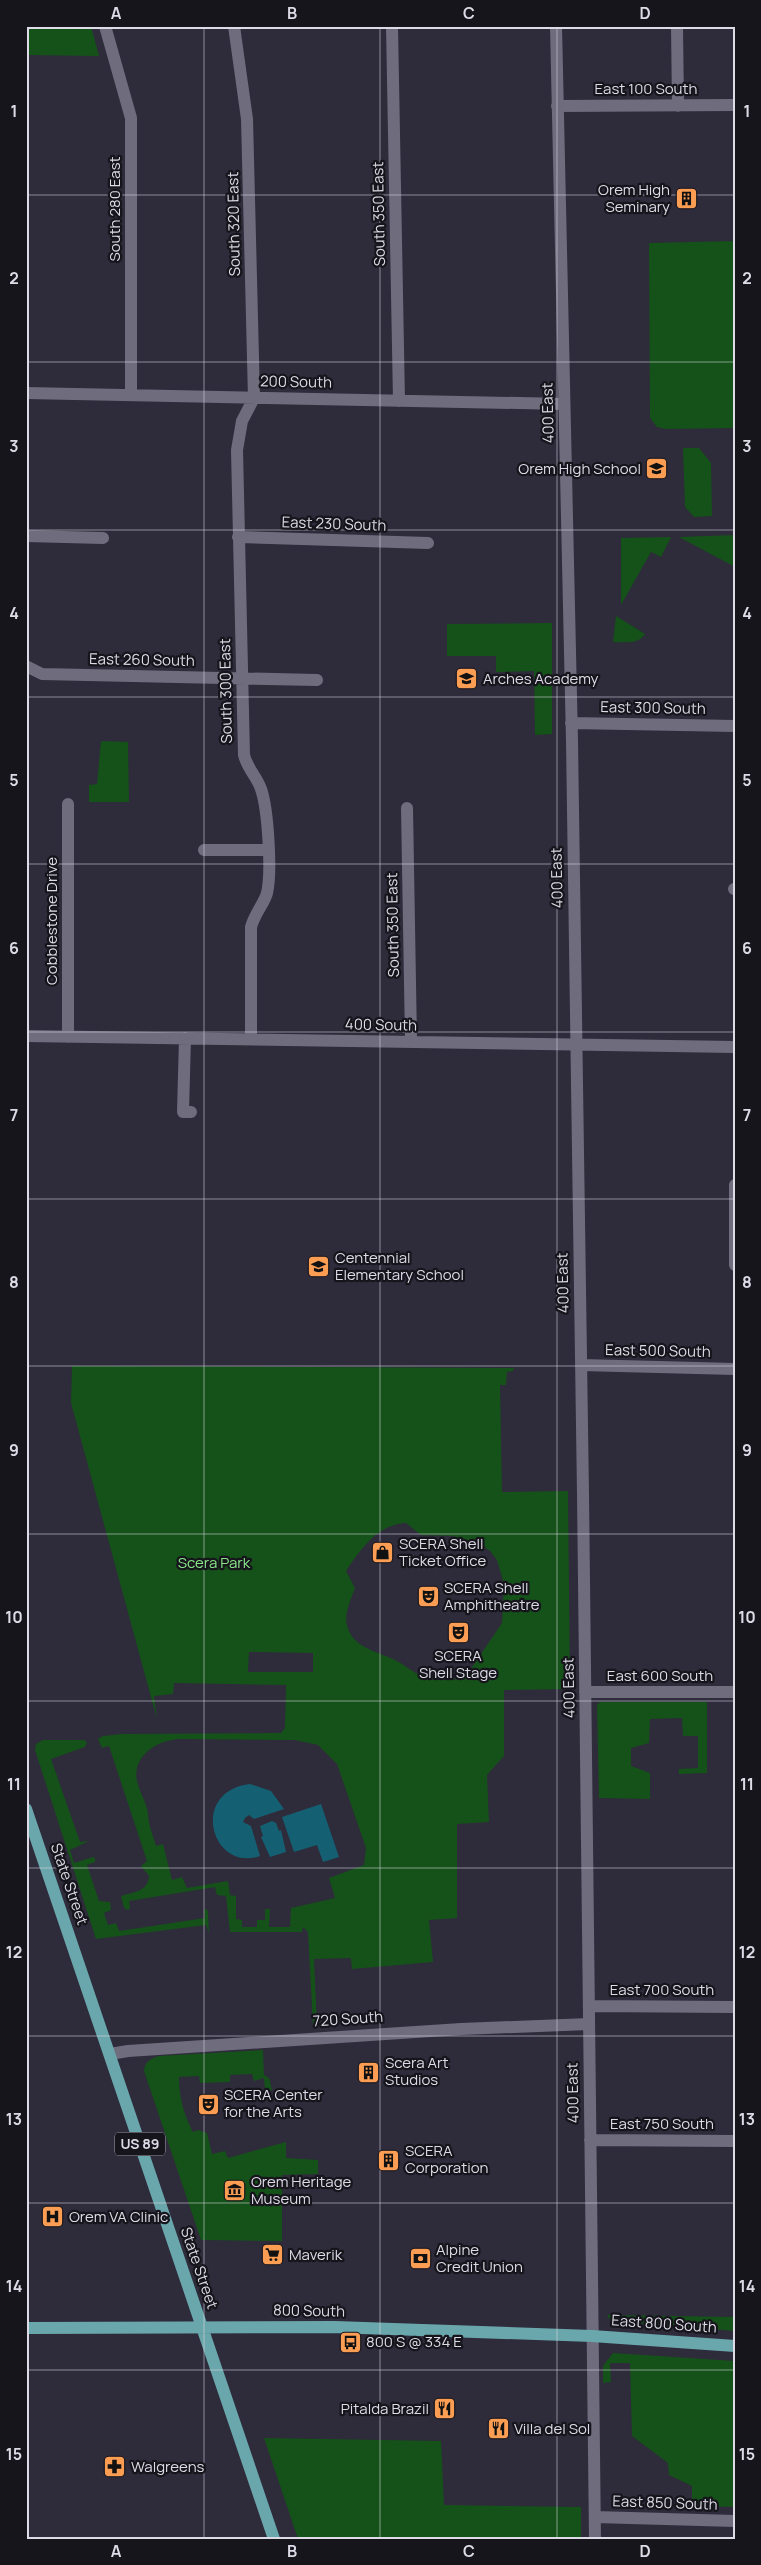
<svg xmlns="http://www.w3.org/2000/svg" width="761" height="2565" viewBox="0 0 761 2565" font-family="Manrope,sans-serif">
	<rect width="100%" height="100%" fill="#2e2b3b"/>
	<path fill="#155219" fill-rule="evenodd" d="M26,26H91L99,56L26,55Z
		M735,241V428L666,429L657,427L650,418L649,243Z
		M683,448H699L711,463L712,516L694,517L685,507Z
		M735,535V567L679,537Z
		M671,537L661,557L651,552L621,605V538Z
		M616,616L645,634C638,645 625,642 613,642Z
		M552,623V734L535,735L534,671L496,672V656H447V624Z
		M101,741L128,742L129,802H89V785L97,784Z
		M72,1366L514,1368L513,1371L507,1372L506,1385H500L502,1492L568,1491L570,1689L504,1690V1756L487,1775L489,1822L457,1824V1918L429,1920L433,1962L352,1969L351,1958L314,1959L317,2025H313L308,1932L303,1927L302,1932H230L226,1896L217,1895L215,1887L129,1901L130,1908L128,1910L124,1908L121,1896C133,1892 148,1892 149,1876L141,1866L147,1861L109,1746L102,1748L98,1739L103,1736L122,1734L281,1733L285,1728L286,1685L174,1683L173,1694L154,1696L157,1719L71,1403ZM406,1523L421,1535L453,1536L479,1543L490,1551L497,1560L504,1584L502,1623L464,1679C453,1679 440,1681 429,1679C414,1675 403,1662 388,1657C372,1650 352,1646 347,1625C344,1614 351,1599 355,1588L346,1571C360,1550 378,1524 406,1523ZM249,1652L313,1653V1672H248ZM180,1739L295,1740L318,1745L337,1764L366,1848L364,1865L329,1878L335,1898L291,1908L290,1927H269L270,1909H265V1920H257V1927H242V1920L236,1919V1896L230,1895L228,1881L187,1888L182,1877L172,1880L163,1844L156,1846C153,1836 148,1823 148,1814C147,1803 139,1791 137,1781C132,1755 158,1740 180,1739Z
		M600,1702H707V1773L679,1774V1769L698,1768V1736H683L682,1718L650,1719L649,1743L631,1748V1766L650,1773V1799L599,1798L597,1705Z
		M43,1740H84L87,1742L85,1747L51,1759L80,1842L89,1841L70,1850L74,1863L93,1857L95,1858V1862L87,1865L99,1901L110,1902L111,1910L104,1913L108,1925L116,1923L119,1931L205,1918L204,1910L206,1909L208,1911L209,1933L206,1925L96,1939L35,1750L36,1744Z
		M263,2050L264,2075L269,2078L272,2090L265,2091L264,2078L254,2081L252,2074L230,2075V2082L200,2083L199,2076L179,2077C179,2097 184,2115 193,2132L198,2130L207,2133L212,2154L225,2151L228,2158L286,2142V2158L318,2160V2174L282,2175V2241L201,2240L144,2071C145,2061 150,2059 159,2056Z
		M607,2315L735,2317V2331L611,2321Z
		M613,2353L735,2361V2507L692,2506V2486L669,2475L668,2463L632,2436L630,2363H610L611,2382L603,2383V2366Z
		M264,2438L441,2441L444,2505L581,2507V2539H298Z"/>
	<path fill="#146072" d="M250,1784L271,1791L284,1809L254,1819L249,1815L245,1818L243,1822L251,1826L260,1856C211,1873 189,1791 250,1784Z
		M321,1804L339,1857L323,1862L317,1845L294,1852L282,1817Z
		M272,1821L276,1823L279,1831L281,1830L286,1852L270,1857L261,1837L263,1836L260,1826Z"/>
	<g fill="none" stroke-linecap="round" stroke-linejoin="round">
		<path stroke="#6f6c7e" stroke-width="12" d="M105,26L131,118V395
			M234,26L247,119L254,398L242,421L237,450L244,755C247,768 257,777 261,789C268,809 272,872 267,893C265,902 255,913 251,927V1039
			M392,26L399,401
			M556,26L572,741L583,1494L595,2539
			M677,26L678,106
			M557,106L735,105
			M26,393L564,404
			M26,536L103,538
			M238,537L428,543
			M26,666L42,674L317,680
			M571,723L735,726
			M68,804V1037
			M407,808L411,1041
			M204,850H268
			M734,889H735
			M26,1036L735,1047
			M185,1038L183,1112H191
			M735,1185V1265
			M581,1365L735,1369
			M585,1692H735
			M589,2006L735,2007
			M110,2054L128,2051L461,2029L589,2024
			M590,2140L735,2141
			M595,2517L735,2521"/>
		<path stroke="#6aa7ac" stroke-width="12" d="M26,1809L274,2539
			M26,2328L335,2327L592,2336L735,2346"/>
	</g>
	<path fill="none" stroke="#dddbe6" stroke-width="1" stroke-opacity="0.55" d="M204,26V2539M380,26V2539M557,26V2539M26,195H735M26,362H735M26,530H735M26,697H735M26,864H735M26,1032H735M26,1199H735M26,1366H735M26,1534H735M26,1701H735M26,1868H735M26,2036H735M26,2203H735M26,2370H735"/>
	<defs>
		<symbol id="building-square" viewBox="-11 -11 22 22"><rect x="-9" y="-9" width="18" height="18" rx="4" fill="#fc9d54" stroke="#16151c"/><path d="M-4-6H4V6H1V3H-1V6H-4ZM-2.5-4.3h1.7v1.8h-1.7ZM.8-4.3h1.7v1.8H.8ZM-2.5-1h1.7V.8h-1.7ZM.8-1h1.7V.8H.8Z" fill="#111"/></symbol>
		<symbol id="school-square" viewBox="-11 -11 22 22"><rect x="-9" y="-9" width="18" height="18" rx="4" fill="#fc9d54" stroke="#16151c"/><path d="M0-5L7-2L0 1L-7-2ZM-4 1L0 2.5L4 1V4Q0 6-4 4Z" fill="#111"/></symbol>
		<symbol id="shop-square" viewBox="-11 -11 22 22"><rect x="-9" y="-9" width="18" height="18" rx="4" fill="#fc9d54" stroke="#16151c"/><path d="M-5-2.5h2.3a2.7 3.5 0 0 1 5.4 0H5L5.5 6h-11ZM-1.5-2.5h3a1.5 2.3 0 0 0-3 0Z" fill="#111"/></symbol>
		<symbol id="theatre-square" viewBox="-11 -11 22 22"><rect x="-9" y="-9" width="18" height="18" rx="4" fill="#fc9d54" stroke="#16151c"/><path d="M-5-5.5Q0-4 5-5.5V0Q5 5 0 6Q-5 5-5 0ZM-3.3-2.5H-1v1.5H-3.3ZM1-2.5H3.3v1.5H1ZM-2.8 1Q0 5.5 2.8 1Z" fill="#111"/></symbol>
		<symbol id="museum-square" viewBox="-11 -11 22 22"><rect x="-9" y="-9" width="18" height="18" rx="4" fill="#fc9d54" stroke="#16151c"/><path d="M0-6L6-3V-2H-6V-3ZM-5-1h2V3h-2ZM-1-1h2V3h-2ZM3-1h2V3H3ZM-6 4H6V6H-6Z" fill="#111"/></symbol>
		<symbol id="hospital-square" viewBox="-11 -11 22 22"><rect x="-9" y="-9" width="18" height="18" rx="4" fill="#fc9d54" stroke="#16151c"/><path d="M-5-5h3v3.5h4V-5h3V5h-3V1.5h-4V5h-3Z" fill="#111"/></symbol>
		<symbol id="supermarket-square" viewBox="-11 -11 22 22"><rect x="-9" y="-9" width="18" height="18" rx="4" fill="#fc9d54" stroke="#16151c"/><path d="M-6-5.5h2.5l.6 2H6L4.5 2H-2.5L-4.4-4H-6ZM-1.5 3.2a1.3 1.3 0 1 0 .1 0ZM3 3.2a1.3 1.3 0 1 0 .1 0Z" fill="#111"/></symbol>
		<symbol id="bank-square" viewBox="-11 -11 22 22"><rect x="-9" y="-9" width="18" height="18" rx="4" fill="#fc9d54" stroke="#16151c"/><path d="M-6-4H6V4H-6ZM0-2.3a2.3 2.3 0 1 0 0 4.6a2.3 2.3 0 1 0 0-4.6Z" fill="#111"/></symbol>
		<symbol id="bus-square" viewBox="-11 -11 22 22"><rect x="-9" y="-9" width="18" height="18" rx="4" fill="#fc9d54" stroke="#16151c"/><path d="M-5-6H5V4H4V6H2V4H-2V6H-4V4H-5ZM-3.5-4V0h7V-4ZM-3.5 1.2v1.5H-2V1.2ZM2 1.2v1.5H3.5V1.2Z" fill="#111"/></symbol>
		<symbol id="restaurant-square" viewBox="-11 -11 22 22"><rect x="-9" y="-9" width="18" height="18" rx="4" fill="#fc9d54" stroke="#16151c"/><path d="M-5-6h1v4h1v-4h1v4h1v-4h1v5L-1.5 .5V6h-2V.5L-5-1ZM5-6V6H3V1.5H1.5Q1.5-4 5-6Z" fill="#111"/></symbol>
		<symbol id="pharmacy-square" viewBox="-11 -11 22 22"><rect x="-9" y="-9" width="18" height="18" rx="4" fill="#fc9d54" stroke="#16151c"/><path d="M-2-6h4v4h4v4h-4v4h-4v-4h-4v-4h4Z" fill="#111"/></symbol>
	</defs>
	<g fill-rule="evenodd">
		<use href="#building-square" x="674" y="186" width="25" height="25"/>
		<use href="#school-square" x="644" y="456" width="25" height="25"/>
		<use href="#school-square" x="454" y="666" width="25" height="25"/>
		<use href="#school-square" x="306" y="1254" width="25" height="25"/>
		<use href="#shop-square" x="370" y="1540" width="25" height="25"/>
		<use href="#theatre-square" x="416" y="1584" width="25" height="25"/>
		<use href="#theatre-square" x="446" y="1620" width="25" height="25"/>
		<use href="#building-square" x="356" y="2060" width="25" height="25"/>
		<use href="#theatre-square" x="196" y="2092" width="25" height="25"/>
		<use href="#building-square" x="376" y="2148" width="25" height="25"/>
		<use href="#museum-square" x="222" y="2178" width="25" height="25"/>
		<use href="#hospital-square" x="40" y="2204" width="25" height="25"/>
		<use href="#supermarket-square" x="260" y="2242" width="25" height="25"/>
		<use href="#bank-square" x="408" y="2246" width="25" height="25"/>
		<use href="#bus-square" x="338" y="2330" width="25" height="25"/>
		<use href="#restaurant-square" x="432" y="2396" width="25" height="25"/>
		<use href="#restaurant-square" x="486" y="2416" width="25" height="25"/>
		<use href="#pharmacy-square" x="102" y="2454" width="25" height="25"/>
	</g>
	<g text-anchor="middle" stroke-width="4.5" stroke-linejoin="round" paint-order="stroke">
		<rect fill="#16151c" stroke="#a1a0a9" stroke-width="1" x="115" y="2132.5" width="50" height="23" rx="4"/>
		<g font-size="14" font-weight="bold" fill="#dddbe6">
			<text x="140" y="2149">US 89</text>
		</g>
		<g font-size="15" fill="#dddbe6" stroke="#16151c">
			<text x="646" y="94">East 100 South</text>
			<text transform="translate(115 209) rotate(-90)" y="5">South 280 East</text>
			<text transform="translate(379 214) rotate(-91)" y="5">South 350 East</text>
			<text transform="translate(234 224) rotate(-91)" y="5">South 320 East</text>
			<text transform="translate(296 382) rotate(1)" y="5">200 South</text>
			<text transform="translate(548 413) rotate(-91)" y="5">400 East</text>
			<text transform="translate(334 524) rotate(2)" y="5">East 230 South</text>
			<text transform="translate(142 660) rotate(1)" y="5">East 260 South</text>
			<text transform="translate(226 691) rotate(-91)" y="5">South 300 East</text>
			<text transform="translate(653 708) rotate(1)" y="5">East 300 South</text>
			<text transform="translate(557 878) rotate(-91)" y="5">400 East</text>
			<text transform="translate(52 921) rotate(-90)" y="5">Cobblestone Drive</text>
			<text transform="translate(393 925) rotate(-91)" y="5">South 350 East</text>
			<text transform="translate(381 1025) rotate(1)" y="5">400 South</text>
			<text transform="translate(563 1283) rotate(-91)" y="5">400 East</text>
			<text transform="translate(658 1351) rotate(1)" y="5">East 500 South</text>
			<text x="660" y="1681">East 600 South</text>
			<text transform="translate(569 1688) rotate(-91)" y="5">400 East</text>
			<text transform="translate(69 1884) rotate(71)" y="5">State Street</text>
			<text x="662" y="1995">East 700 South</text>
			<text transform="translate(348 2019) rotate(-4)" y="5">720 South</text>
			<text transform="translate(573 2093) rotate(-91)" y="5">400 East</text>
			<text x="662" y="2129">East 750 South</text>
			<text transform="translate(199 2268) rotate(71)" y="5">State Street</text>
			<text transform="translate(309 2311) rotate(1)" y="5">800 South</text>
			<text transform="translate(664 2324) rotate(4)" y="5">East 800 South</text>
			<text transform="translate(665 2503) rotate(2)" y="5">East 850 South</text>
		</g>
		<g font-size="15" fill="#dddbe6" stroke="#16151c" text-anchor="start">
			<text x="670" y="195" text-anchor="end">Orem High<tspan x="670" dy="17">Seminary</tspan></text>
			<text x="641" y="474" text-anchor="end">Orem High School</text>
			<text x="483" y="684">Arches Academy</text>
			<text x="335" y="1263">Centennial<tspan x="335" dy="17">Elementary School</tspan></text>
			<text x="399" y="1549">SCERA Shell<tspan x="399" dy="17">Ticket Office</tspan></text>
			<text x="444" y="1593">SCERA Shell<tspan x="444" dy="17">Amphitheatre</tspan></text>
			<text x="458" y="1661" text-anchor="middle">SCERA<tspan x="458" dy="17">Shell Stage</tspan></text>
			<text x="385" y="2068">Scera Art<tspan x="385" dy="17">Studios</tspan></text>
			<text x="224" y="2100">SCERA Center<tspan x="224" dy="17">for the Arts</tspan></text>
			<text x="405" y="2156">SCERA<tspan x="405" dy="17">Corporation</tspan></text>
			<text x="251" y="2187">Orem Heritage<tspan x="251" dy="17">Museum</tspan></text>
			<text x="69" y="2222">Orem VA Clinic</text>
			<text x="436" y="2255">Alpine<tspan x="436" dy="17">Credit Union</tspan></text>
			<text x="289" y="2260">Maverik</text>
			<text x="366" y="2347">800 S @ 334 E</text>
			<text x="429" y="2414" text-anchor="end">Pitalda Brazil</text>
			<text x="514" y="2434">Villa del Sol</text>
			<text x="131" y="2472">Walgreens</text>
		</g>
		<g font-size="15" fill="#89e689" stroke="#16151c">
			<text x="214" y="1568">Scera Park</text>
		</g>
	</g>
	<rect width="761" height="2565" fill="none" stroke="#16151c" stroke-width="55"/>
	<rect x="28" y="28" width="706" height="2510" fill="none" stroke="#dddbe6" stroke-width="2"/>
	<g font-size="16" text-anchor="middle" font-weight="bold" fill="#dddbe6">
		<text x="116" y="19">A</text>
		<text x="292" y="19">B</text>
		<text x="469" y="19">C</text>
		<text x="645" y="19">D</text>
		<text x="14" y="117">1</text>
		<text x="747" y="117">1</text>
		<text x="14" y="284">2</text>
		<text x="747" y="284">2</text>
		<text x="14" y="452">3</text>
		<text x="747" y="452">3</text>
		<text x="14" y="619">4</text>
		<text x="747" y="619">4</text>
		<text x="14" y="786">5</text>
		<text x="747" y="786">5</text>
		<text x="14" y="954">6</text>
		<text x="747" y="954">6</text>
		<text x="14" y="1121">7</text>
		<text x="747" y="1121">7</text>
		<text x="14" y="1288">8</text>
		<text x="747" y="1288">8</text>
		<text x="14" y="1456">9</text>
		<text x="747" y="1456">9</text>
		<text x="14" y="1623">10</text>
		<text x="747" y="1623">10</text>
		<text x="14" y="1790">11</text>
		<text x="747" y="1790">11</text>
		<text x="14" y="1958">12</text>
		<text x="747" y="1958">12</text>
		<text x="14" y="2125">13</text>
		<text x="747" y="2125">13</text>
		<text x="14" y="2292">14</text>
		<text x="747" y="2292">14</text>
		<text x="14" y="2460">15</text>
		<text x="747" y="2460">15</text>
		<text x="116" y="2557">A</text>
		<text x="292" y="2557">B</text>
		<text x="469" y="2557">C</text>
		<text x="645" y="2557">D</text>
	</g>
</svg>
